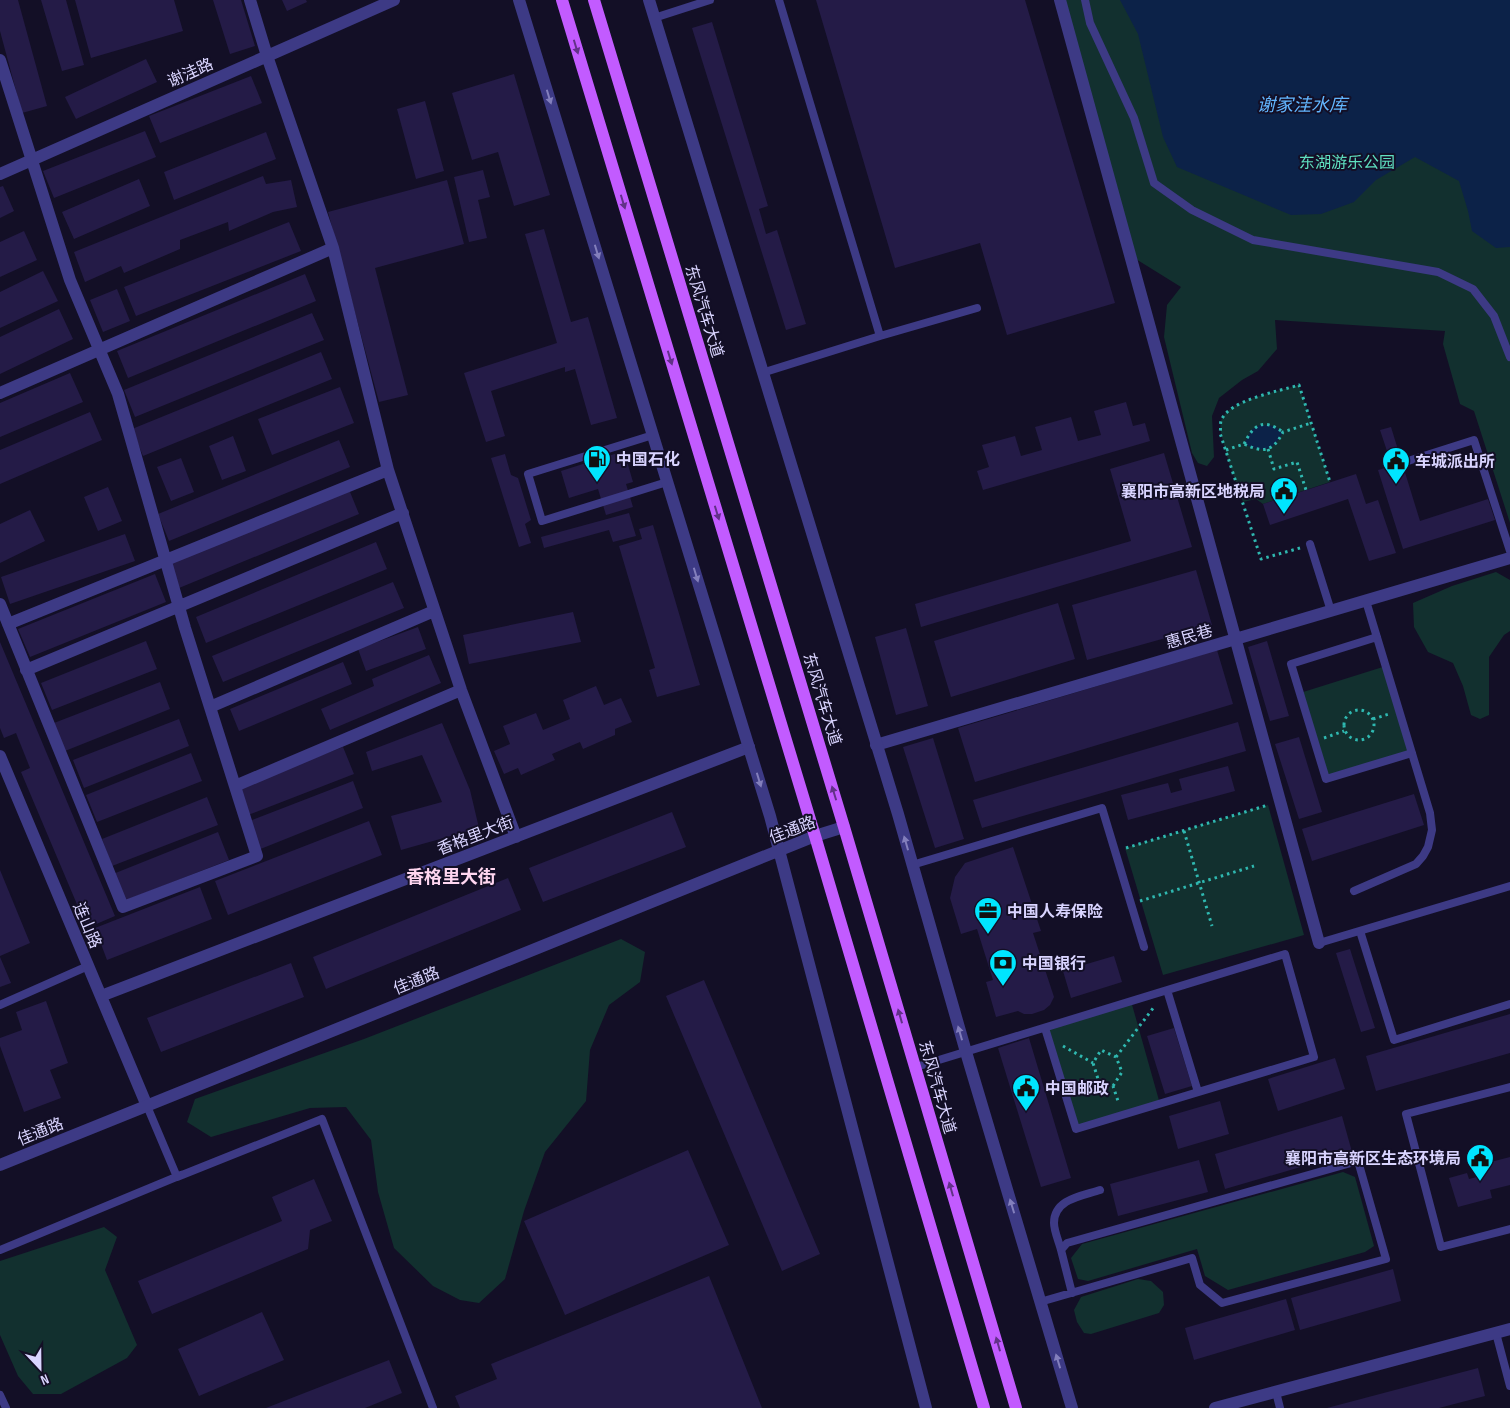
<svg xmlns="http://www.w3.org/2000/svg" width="1510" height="1408" viewBox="0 0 1510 1408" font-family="'Sofia Sans Condensed','Noto Sans SC',sans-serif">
	<rect width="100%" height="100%" fill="#130f26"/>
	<path fill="#12302f" d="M1060,0H1510V523L1474,411L1460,404L1443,344L1445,331L1275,320L1277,349L1258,371L1242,380L1219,398L1212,416L1214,457L1207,466L1198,463L1192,453L1164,337L1167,305L1181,287L1131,256Z
		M1299,385L1330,482L1263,504L1256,499L1243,502C1238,486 1217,435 1221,421C1227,400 1280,391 1299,385Z
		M1496,572L1510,580V631L1504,635L1489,657V715L1480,719L1471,715L1463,686L1453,663L1428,652L1414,627L1413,603L1452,586Z
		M1386,666L1412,753L1326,779L1300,693Z
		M1268,805L1304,935L1163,975L1125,848Z
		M621,939L645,952L640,982L609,1005L590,1050L586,1101L545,1152L524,1211L505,1279L479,1303L460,1300L433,1286L394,1248L378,1192L371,1140L346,1107L310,1108L211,1137L187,1122L195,1099L364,1039Z
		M1131,1001L1160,1104L1076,1129L1045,1028Z
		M1343,1172L1355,1177L1374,1246L1365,1252L1228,1290L1205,1276L1197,1249L1088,1281L1078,1279L1071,1258L1082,1244Z
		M104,1227L117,1237L105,1270L137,1345L127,1358L61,1394H33L18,1376L0,1335V1261Z
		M1138,1279L1151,1281L1163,1292L1164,1305L1159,1313L1091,1334L1084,1333L1077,1322L1074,1310L1081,1297Z"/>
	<path fill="#0c2248" d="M1120,0H1510V247L1496,248L1472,231L1468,211L1459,181L1415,157L1376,180L1354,202L1321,214L1291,215L1177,167L1163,137L1138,34Z
		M1260,425L1274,426L1283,432C1273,452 1263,453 1244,444L1251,430Z"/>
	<path fill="#241b47" d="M0,0H18L47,106L22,113L0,31Z
		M41,0H66L84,65L62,71Z
		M75,0H174L183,31L91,58Z
		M213,0H241L255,46L230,54Z
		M282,0H306L307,2L287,11Z
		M816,0H1025L1115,303L1007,335L980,243L895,268Z
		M712,22L768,206L759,209L766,234L777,230L806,324L786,330L692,28Z
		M146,59L157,82L76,119L65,97Z
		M514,74L550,195L514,206L498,152L472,160L452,93Z
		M251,76L262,103L160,143L149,116Z
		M425,101L444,171L416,179L397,109Z
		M145,131L156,157L54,198L43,171Z
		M266,132L276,159L174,200L164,172Z
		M483,170L490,197L478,200L487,238L469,242L454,177Z
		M263,176L266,184L291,180L297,207L273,212L229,231L228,222L180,240V249L124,273L121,266L85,282L74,252Z
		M139,179L150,206L74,239L62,212Z
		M447,180L464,244L375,268L408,395L379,402L328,212Z
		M3,186L14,211L0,218V187Z
		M289,222L301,251L136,316L124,287Z
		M544,229L571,322L588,317L617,418L591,425L575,369L565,372V367L491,391L505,436L486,442L464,373L557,343L525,234Z
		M24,231L37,260L0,277V242Z
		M43,271L58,301L0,328V292Z
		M305,274L316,301L128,378L117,351Z
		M117,289L130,321L103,332L90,300Z
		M59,309L73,339L0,374V337Z
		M312,313L324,340L135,417L124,390Z
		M321,352L332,379L143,456L132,429Z
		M70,373L83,402L0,437V403Z
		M340,387L354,423L272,455L258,419Z
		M1126,402L1133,426L1145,423L1150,441L983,490L977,471L989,467L982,445L1015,436L1021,456L1042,450L1035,427L1071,417L1078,441L1101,435L1094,411Z
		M90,412L102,440L0,484V450Z
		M1391,427L1420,521L1488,499L1495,520L1403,549L1378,470L1392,466L1380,430Z
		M233,436L246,471L222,480L209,446Z
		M339,440L350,467L169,541L158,514Z
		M624,451L633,482L626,484L633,507L606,515L598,489L569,498L561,471Z
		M1164,453L1192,547L921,627L915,604L1131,541L1110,469Z
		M505,454L511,475L518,478L531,520L525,524L531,543L519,547L491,458Z
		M181,458L194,492L171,501L157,467Z
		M1356,474L1366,504L1378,500L1396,553L1369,561L1348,499L1270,525L1263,504Z
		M108,487L122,521L98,531L84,497Z
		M348,487L359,514L179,588L168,561Z
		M30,510L45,541L0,563V524Z
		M629,513L636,536L613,542L609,530L544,548L541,537Z
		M653,525L700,685L657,697L649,670L655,668L619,546L642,539L639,529Z
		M125,534L135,561L10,604L1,577Z
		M376,542L387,569L206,643L196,617Z
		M1196,570L1212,625L1087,660L1072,605Z
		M155,574L166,602L30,657L18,629Z
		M393,582L404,608L223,682L212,656Z
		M1058,603L1075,659L951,697L934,641Z
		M573,612L581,642L469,664L463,635Z
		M418,627L426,649L366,671L358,649Z
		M906,628L928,706L896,715L875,637Z
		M146,641L157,669L52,710L41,683Z
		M1267,641L1289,716L1270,721L1248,647Z
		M0,642L115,916L87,928L21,772L30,768L16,733L4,738L0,728Z
		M1217,650L1233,704L975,782L958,728Z
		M429,655L441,683L330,730L321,709L374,686L372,679Z
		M343,662L352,684L239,731L230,709Z
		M160,682L170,709L65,751L54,723Z
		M596,686L604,705L621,698L632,722L615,729V735L583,749L580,742L552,754L555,760L521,775L518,768L504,774L494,751L510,744L503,726L536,713L543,730L570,719L563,700Z
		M179,719L189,746L84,788L73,760Z
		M1238,722L1246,751L982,828L973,800Z
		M442,723L470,790L479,828L401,850L391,816L442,802L422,755L372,771L366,752Z
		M1299,737L1322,812L1299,819L1275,744Z
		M933,738L964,839L935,848L903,747Z
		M343,747L354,774L248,815L237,788Z
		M191,753L202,781L97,822L86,795Z
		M1228,766L1235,791L1128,820L1121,795L1168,783L1171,793L1182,790L1179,779Z
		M353,781L363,808L258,850L247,822Z
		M1414,794L1424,825L1312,861L1302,829Z
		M207,797L218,825L112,866L102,839Z
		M672,812L686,847L543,902L529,868Z
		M369,821L382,855L228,915L215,881Z
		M218,832L229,860L124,901L113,874Z
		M1013,847L1041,931L1033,933L1054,997L1050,1005L1044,1010L1032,1014H1024L1018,1011L996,1017L986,982L993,980L977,929L961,934L950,898L955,877L965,863Z
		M0,870L30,943L0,956Z
		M508,878L521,910L326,989L313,957Z
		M200,887L212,919L107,960L95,928Z
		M1350,949L1375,1028L1361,1032L1336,953Z
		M1114,956L1122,982L1071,998L1063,971Z
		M0,957L11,983L0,987Z
		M291,963L304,997L161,1052L147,1018Z
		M704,980L820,1254L782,1271L666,996Z
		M46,1001L68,1063L50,1070L61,1098L24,1112L0,1046V1038L22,1030L16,1012Z
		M1510,1014V1053L1376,1091L1366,1056Z
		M1174,1028L1192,1086L1165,1094L1147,1036Z
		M1029,1038L1071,1178L1041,1187L998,1048Z
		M1335,1058L1345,1089L1278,1111L1268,1079Z
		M1220,1101L1229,1134L1178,1149L1169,1116Z
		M1342,1116L1352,1152L1225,1189L1215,1154Z
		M688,1150L729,1245L565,1315L524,1221Z
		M1510,1157V1185L1490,1190L1492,1198L1458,1207L1449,1178L1467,1173L1469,1179L1481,1176L1480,1172L1489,1169L1487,1163Z
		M1199,1160L1208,1192L1118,1216L1110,1184Z
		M314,1179L332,1221L310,1230L308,1249L152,1314L138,1281L282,1221L272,1197Z
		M1393,1269L1401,1301L1300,1330L1291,1298Z
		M709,1276L762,1408H460L455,1396L497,1379L491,1364Z
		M1286,1299L1295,1330L1194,1360L1185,1328Z
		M262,1312L284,1360L199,1396L178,1349Z
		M389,1360L402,1393L365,1408H266Z
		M1478,1368L1485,1396L1439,1408H1327Z"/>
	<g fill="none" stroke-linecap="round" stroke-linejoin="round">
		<path stroke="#2fb8b0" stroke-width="3" stroke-dasharray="2.5 4" stroke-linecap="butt" d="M1244,444C1254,424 1263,418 1283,432
			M1268,449L1274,469L1297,462L1306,490
			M1226,450L1244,444C1263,453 1273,452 1283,432L1311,423
			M1300,548L1261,559L1220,433C1221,429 1220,424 1221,421C1228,400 1280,391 1299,385L1330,482
			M1344 725a15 15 0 1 1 30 0a15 15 0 1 1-30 0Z
			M1373,719L1389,714
			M1324,738L1344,731
			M1184,831L1212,926
			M1126,848L1268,805
			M1140,901L1254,866
			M1063,1046L1093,1063
			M1116,1057L1154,1007
			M1113,1086L1122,1072L1116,1057L1101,1050L1093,1063L1098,1079L1113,1086L1119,1104"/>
		<path stroke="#3d3a85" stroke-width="8" d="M1085,0L1090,23L1134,118L1154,183L1192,210L1253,240L1438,272L1473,289L1494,316L1510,357
			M654,18L710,0
			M880,336L977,308
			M762,373L880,336L779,0
			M653,435L528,474L542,521L667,482
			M1408,461L1474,440L1510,551
			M1310,544L1331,611
			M1377,637L1291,664L1326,779L1412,753
			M912,865L1102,808L1144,947
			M1354,891L1416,864L1423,856L1428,847L1432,830L1430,813L1366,601
			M1360,931L1394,1040L1510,1004
			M1319,943L1510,886
			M1167,990L1198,1092
			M0,1005L88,966
			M916,1067L1285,954L1314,1057L1076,1129L1045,1028
			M1510,1087L1406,1114L1441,1247L1510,1229
			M147,1106L177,1177L322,1119L433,1408
			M0,1250L181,1175
			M1061,1250C1059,1242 1054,1231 1054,1223C1054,1199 1082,1196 1100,1190
			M1040,1302L1192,1258L1200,1285L1222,1303L1386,1259L1358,1161L1067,1243L1061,1250L1072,1293
			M1496,1333L1510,1386
			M1276,1392L1280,1408
			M0,1395L6,1408"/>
		<path stroke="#3d3a85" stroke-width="12" d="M250,0L267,56L333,248L388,470L461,690L516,837
			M1060,0L1319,943
			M0,60L70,280L118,394L185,628L257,856L123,907L0,604
			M0,174L394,0
			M0,393L333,248
			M8,624L388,470
			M26,670L403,513
			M210,707L434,611
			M876,745L1510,558
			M0,756L147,1106
			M235,786L461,690
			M101,996L749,747
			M1215,1408L1510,1329"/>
		<path stroke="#3d3a85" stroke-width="12" d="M519,0L770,816L926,1408
			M649,0L898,814L966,1052L1072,1408
			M0,1165L815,836L844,827"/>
		<path stroke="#c25bff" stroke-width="12" d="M562,0L815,836L984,1408
			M594,0L844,827L1016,1408"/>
	</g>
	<defs><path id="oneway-solid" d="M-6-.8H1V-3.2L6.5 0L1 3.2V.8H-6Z" transform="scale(1.25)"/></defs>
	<g fill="#623188">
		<use href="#oneway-solid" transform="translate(576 47) rotate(73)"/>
		<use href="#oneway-solid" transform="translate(623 202) rotate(73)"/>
		<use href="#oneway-solid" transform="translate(670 358) rotate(73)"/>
		<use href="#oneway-solid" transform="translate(717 513) rotate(73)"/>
		<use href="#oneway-solid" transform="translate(834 793) rotate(-107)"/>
		<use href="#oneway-solid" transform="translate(900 1016) rotate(-106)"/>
		<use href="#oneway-solid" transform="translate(951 1189) rotate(-106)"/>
		<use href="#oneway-solid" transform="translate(998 1344) rotate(-106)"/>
	</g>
	<g fill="#837fbc">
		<use href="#oneway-solid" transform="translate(549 97) rotate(73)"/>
		<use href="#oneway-solid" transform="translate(597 252) rotate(73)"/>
		<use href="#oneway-solid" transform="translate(696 575) rotate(73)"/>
		<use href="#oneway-solid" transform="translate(759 780) rotate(73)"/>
		<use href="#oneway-solid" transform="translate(906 843) rotate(-106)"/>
		<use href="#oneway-solid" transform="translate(960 1033) rotate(-106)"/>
		<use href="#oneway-solid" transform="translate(1012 1206) rotate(-107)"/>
		<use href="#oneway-solid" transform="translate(1058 1361) rotate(-107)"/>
	</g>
	<defs>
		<symbol id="fuel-pin" viewBox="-11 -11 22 30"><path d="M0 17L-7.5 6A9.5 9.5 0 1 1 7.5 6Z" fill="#00e5ff" stroke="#130f26"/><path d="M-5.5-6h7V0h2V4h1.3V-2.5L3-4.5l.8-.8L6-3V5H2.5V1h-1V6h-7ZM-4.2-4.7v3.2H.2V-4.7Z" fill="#111"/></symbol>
		<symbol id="civic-pin" viewBox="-11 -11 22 30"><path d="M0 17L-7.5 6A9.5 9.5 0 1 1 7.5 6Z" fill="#00e5ff" stroke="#130f26"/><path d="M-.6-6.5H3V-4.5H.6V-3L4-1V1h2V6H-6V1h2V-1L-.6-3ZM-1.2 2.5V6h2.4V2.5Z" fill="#111"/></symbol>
		<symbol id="office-pin" viewBox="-11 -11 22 30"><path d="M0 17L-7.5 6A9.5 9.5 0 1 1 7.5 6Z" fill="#00e5ff" stroke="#130f26"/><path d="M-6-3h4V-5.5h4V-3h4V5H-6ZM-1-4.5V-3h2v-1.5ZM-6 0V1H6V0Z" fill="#111"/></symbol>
		<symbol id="bank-pin" viewBox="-11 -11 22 30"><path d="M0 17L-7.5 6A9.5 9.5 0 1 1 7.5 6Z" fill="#00e5ff" stroke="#130f26"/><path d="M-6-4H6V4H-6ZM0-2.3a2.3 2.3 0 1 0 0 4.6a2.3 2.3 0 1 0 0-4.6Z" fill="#111"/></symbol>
	</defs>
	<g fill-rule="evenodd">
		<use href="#fuel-pin" x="581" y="443" width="32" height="43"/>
		<use href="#civic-pin" x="1380" y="445" width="32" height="43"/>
		<use href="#civic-pin" x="1268" y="475" width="32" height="43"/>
		<use href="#office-pin" x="972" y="895" width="32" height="43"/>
		<use href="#bank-pin" x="987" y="947" width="32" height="43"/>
		<use href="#civic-pin" x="1010" y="1072" width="32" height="43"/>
		<use href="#civic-pin" x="1464" y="1142" width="32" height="43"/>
	</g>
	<g text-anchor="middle" stroke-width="4" stroke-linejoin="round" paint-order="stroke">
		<g font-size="16" fill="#d9d4ff" stroke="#130f26">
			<text transform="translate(190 72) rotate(-24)" y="6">谢洼路</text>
			<text transform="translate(705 311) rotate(73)" y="6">东风汽车大道</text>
			<text transform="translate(1189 636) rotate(-16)" y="6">惠民巷</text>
			<text transform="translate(823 699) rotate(73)" y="6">东风汽车大道</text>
			<text transform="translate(792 829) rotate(-21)" y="6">佳通路</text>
			<text transform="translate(475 835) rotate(-21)" y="6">香格里大街</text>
			<text transform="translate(88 925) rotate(67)" y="6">连山路</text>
			<text transform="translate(416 980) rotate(-22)" y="6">佳通路</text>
			<text transform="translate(938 1087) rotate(74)" y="6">东风汽车大道</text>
			<text transform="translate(40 1131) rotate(-22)" y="6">佳通路</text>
		</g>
		<g font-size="16" fill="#5fe0c0" stroke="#130f26">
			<text x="1347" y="168">东湖游乐公园</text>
		</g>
		<g font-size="16" font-weight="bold" fill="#d9d4ff" stroke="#130f26" text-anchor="start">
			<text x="616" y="465">中国石化</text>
			<text x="1415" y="467">车城派出所</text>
			<text x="1265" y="497" text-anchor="end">襄阳市高新区地税局</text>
			<text x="1007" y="917">中国人寿保险</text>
			<text x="1022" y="969">中国银行</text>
			<text x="1045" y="1094">中国邮政</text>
			<text x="1461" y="1164" text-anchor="end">襄阳市高新区生态环境局</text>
		</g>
		<g font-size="18" font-style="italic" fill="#62b6ff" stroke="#130f26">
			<text x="1302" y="111">谢家洼水库</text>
		</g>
		<g font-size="18" font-weight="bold" fill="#ffd6f0" stroke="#130f26">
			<text x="451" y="883">香格里大街</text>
		</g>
	</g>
	<g transform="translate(40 1368) rotate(158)" stroke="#130f26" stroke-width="4" paint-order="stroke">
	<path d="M0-4L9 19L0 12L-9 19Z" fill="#d9d4ff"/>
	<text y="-8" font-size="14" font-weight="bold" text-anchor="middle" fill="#d9d4ff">N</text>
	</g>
</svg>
